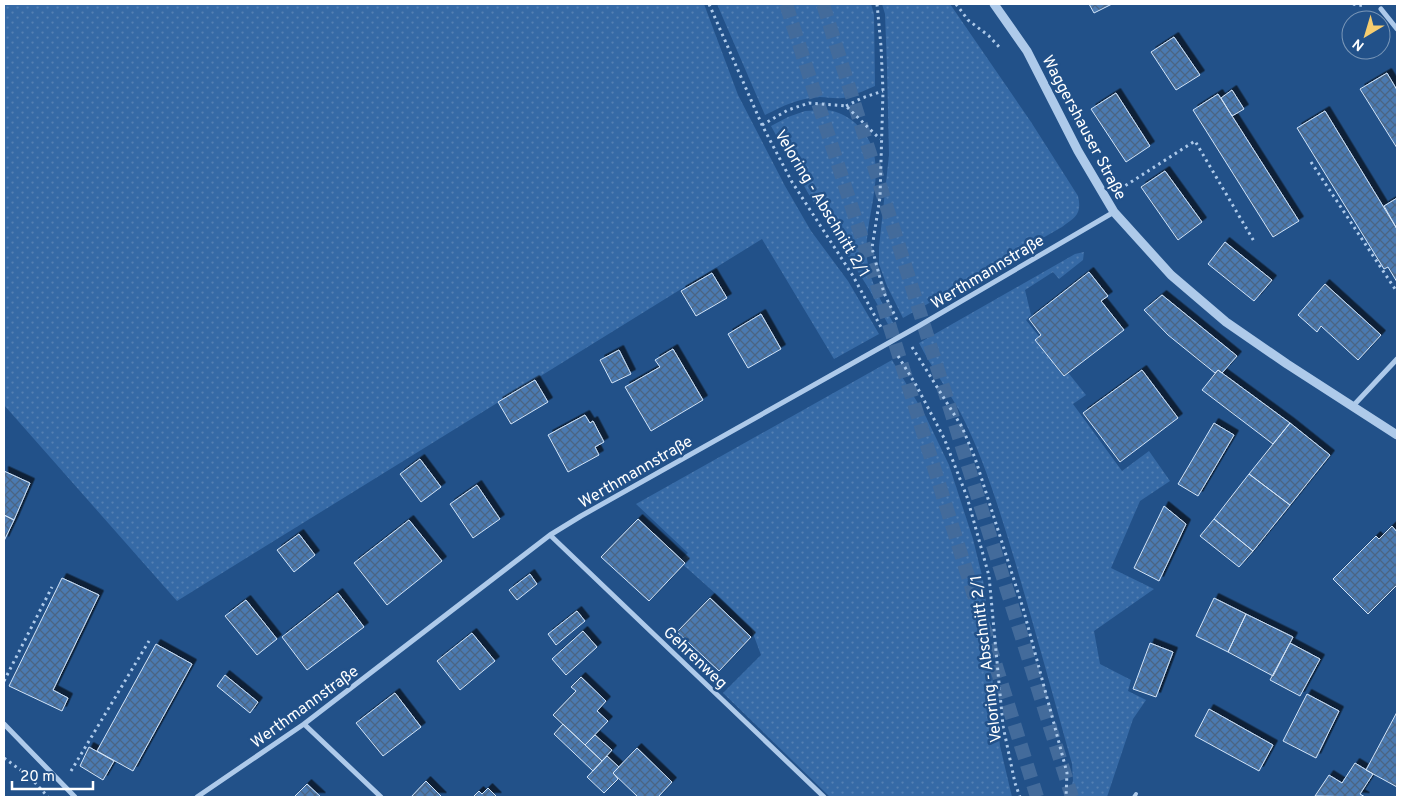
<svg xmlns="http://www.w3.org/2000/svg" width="1401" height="801" viewBox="0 0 1401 801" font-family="Overpass,sans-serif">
	<defs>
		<pattern id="green-dots" width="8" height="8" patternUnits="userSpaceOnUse" patternTransform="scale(1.25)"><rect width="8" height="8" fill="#366aa6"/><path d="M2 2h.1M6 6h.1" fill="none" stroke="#5480b3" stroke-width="1.8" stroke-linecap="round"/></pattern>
		<pattern id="building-cross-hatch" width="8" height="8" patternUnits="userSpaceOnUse" patternTransform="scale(1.25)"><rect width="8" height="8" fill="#4b7ab1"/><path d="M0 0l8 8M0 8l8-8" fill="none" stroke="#4b6584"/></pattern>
		<filter id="shadow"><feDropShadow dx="4.5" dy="-4.5" stdDeviation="0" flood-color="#0009"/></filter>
	</defs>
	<rect width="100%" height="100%" fill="#225189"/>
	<path fill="url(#green-dots)" d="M4,4H704L738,95L785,186L811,231L848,281L879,334L834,359L762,239L177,601L4,405Z
		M717,4H871L874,14L875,86C866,90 856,94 847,97C837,100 829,97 820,97C799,98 783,106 765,115Z
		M882,4H950L1031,122L1078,196C1082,214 1076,217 1062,227L903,318L887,286L879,264V247L889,155L887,68L885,14Z
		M805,111C814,111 827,109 836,112C843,114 853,120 858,126C895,161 862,216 867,259C870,283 883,305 895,326L890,328L869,289L808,193L771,126L788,117Z
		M1084,252L1083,260L1059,279L1053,272L1025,290L1031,315L1026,320L1086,395L1073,404L1122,471L1149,451L1170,481L1140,501L1111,568L1154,589L1094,631L1100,664L1131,680L1128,691L1146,700L1133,719L1107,797H1070L1073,780L1072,764C1053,695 1034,626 1014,558C999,509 984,458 960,412C947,388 931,367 919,343L1075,254Z
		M892,360L925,415L949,465L973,539L983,580L989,624L991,667L1000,746L1012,797H830L723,693L761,655L751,628L716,594L679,561L688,553L636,504Z"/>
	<path fill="url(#building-cross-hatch)" stroke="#d2e4f8" filter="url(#shadow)" d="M1089,4H1112L1094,13Z
		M1174,37L1200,75L1176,90L1151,52Z
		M1387,73L1397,90V148L1360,89Z
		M1232,90L1244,109L1232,116L1221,98Z
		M1116,93L1150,146L1126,162L1091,109Z
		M1218,94L1299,221L1273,237L1193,110Z
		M1325,111L1397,229V282L1388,267L1384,269L1297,128Z
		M1165,171L1202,222L1178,240L1141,187Z
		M1397,198V229L1384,206Z
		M1225,242L1272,280L1254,301L1208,264Z
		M1089,272L1108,296L1101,301L1124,330L1064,376L1035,340L1041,335L1029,319Z
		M712,273L727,298L696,316L681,291Z
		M1325,284L1381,335L1358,360L1321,326L1317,332L1298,315Z
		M1162,295L1237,356L1222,373L1218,370L1215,373L1168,335L1144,310Z
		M761,314L781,349L748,368L728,334Z
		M673,349L703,400L651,431L625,387L660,367L655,360Z
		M619,350L631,374L612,383L600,360Z
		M1142,370L1178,418L1120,462L1083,413Z
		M1218,370L1290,423L1273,444L1202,390Z
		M535,380L548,402L511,424L498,402Z
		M585,415L590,423L593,421L604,442L595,447L599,455L568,472L548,435Z
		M1214,423L1234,435L1198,496L1178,484Z
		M1290,423L1330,455L1290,505L1249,474Z
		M420,459L441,487L421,502L400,474Z
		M4,471L30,483L14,520L4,515Z
		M1249,474L1290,505L1253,551L1214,519Z
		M477,485L500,519L473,538L450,504Z
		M1164,506L1186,524L1159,581L1134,568Z
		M4,515L14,520L4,541Z
		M638,519L685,563L649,601L601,557Z
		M1214,519L1253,551L1239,567L1200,536Z
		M409,520L442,561L387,605L354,563Z
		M1392,526L1397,532V585L1368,614L1333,579L1376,536L1379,539Z
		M299,534L315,555L294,572L277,550Z
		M530,574L537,584L517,600L509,590Z
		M62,578L99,595L53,690L68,698L62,711L9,686Z
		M338,593L364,627L307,670L282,637Z
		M710,598L751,637L719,671L677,632Z
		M1214,598L1246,614L1228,652L1196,636Z
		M246,600L277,639L257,655L225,616Z
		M577,611L585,621L556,645L548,634Z
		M1246,614L1293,637L1273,676L1228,652Z
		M583,631L597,647L566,675L552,659Z
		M472,633L495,661L460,690L437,661Z
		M1150,643L1173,652L1156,697L1133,689Z
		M1290,643L1320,659L1300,696L1270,680Z
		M156,644L192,664L133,771L97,751Z
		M225,675L258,702L250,713L217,686Z
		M581,677L606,701L597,711L608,721L585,745L553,715L576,691L571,687Z
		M395,693L421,727L383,756L356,723Z
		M1307,694L1339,711L1316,758L1283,741Z
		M1209,709L1273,745L1259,771L1195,736Z
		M1397,712V787L1366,770Z
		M563,724L602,761L593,771L554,734Z
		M595,735L612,750L602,761L585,745Z
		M89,747L114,761L103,780L80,766Z
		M637,748L672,782L658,797H638L613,773Z
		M607,756L619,767L613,773L618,779L604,793L587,777Z
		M1355,763L1373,774L1360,794L1365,797L1315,796L1329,775L1342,783Z
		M426,781L442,797H411Z
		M307,784L321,797H294Z
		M488,788L497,797H473L479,791L482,794Z"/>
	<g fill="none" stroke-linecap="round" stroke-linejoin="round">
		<path stroke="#436b9b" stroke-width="14" stroke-dasharray="14 7" stroke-linecap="butt" d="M786,4L875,279L1037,797
			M823,4L1072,797"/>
		<path stroke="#aecaea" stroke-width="3" stroke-dasharray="2.5 4" stroke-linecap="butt" d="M709,4L762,125L792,182L853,276L882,329
			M877,4L881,46L883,91L880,197L872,248L884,293L897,320
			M956,4L968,20L989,36L1001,49
			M1353,4L1365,6
			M846,106L862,98L883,91
			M762,125L788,110L809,103L846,106L880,139
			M1311,162L1397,292
			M1120,189L1195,141L1255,243
			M912,347L962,427L975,458L1023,608L1053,720L1067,773L1066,797
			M898,356L916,385L944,438L967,497L989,576L1003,726L1015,783L1020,797
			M4,681L52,587
			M4,758L30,777L48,797
			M71,771L149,641"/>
		<path stroke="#aecaea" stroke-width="4" d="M1134,797L1136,794"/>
		<path stroke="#aecaea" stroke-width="5" d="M1381,9L1397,29
			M1353,406L1397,359
			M550,535L824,797
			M4,724L75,797
			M304,724L381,797
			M197,797L304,724L550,535L581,516L917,327L1114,212"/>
		<path stroke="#aecaea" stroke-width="9" d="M994,4L1027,51L1078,151L1114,212L1171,275L1226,322L1287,364L1397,435"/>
	</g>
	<g text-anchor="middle" stroke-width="5" stroke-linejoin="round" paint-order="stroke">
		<g font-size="16" fill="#fff" stroke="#225189">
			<text transform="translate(1085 127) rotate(62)" y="6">Waggershauser Straße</text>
			<text transform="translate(823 203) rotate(59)" y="6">Veloring - Abschnitt 2/1</text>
			<text transform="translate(987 271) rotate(-31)" y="6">Werthmannstraße</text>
			<text transform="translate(635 471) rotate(-30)" y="6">Werthmannstraße</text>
			<text transform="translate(696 657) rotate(44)" y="6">Gehrenweg</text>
			<text transform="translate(985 659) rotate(-97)" y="6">Veloring - Abschnitt 2/1</text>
			<text transform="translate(304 706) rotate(-36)" y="6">Werthmannstraße</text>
		</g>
	</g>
	<rect width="1401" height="801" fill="none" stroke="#ffffff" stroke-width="10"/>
	<g transform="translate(1366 35) rotate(218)"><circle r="24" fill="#225189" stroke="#7a97b8"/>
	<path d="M0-4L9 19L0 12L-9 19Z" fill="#f6cd6f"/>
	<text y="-8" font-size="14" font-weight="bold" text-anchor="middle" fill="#ffffff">N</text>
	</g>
	<path d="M12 781v8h81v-8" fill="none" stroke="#ffffff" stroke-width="2.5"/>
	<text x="20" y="781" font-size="15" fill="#ffffff" stroke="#225189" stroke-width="4" paint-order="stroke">20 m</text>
</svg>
